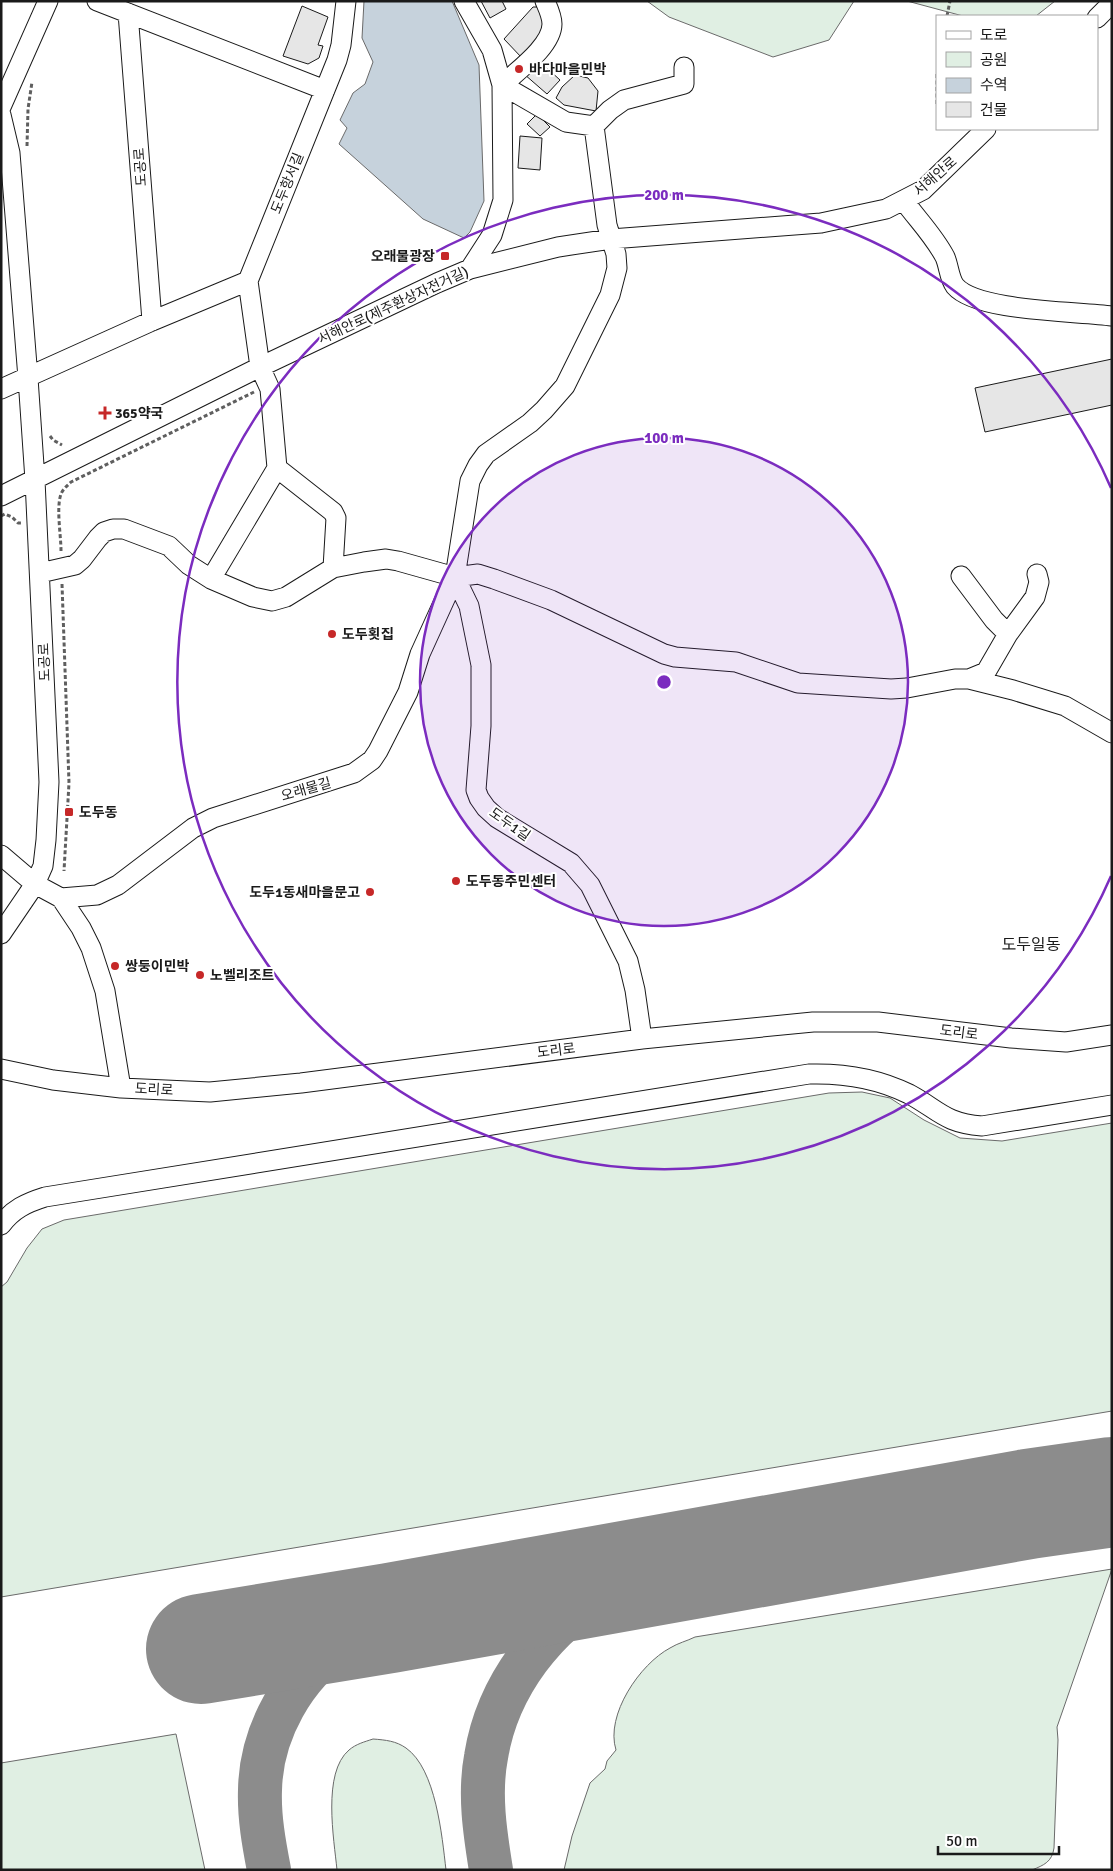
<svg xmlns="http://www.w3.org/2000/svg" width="1113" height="1871" viewBox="0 0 1113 1871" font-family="Signika,'Noto Sans KR',sans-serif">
	<rect width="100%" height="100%" fill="#fff"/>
	<path fill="#e0efe3" stroke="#6a6a6a" d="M647,1H854L829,40L773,57L669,17Z
		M907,1H1055L1036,16H963Z
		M862,1092L890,1098L924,1120L960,1138L1002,1141L1112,1123V1411L1,1597V1287L7,1282L27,1248L42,1229L64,1220L829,1093Z
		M1112,1569L1057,1727L1058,1740L1054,1848C1052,1862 1044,1865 1032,1870H564L572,1836L590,1783L605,1769L607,1761L616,1750C605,1715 640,1664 670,1648C678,1643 687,1641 695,1637Z
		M176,1734L205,1870H1V1763Z
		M373,1739C386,1740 396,1741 406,1748C436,1769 442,1836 446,1870H337C334,1839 322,1773 349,1750C356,1744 364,1742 373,1739Z"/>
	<path fill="#c6d2dc" stroke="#6a6a6a" d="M364,1H452L479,65L484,201L470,232L464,238L423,219L339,144L347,128L340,120L353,93L365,84L373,62L362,38Z"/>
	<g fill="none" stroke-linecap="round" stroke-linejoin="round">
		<path stroke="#8c8c8c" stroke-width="44" d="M269,1870C264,1844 259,1817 260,1790C261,1732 294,1674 342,1642C357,1632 374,1625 390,1618
			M491,1870C485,1833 479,1794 486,1757C497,1687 546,1621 610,1589C633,1578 660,1572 685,1564"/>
		<path stroke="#8c8c8c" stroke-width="110" d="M201,1649L390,1618L1028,1504L1112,1492"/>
	</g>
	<path fill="#e6e6e6" stroke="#1a1a1a" d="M481,1H502L506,9L490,18Z
		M302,6L328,17L318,45L323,46L319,58L308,64L283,56Z
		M533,7H540L547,33L522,58L504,39Z
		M537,59L560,80L547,94L524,74Z
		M575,75L588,78L598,91L596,111L564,105L556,98L562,87Z
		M537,114L550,127L540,136L527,124Z
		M520,136L542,138L540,170L518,168Z
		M1112,359V405L985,432L975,388Z"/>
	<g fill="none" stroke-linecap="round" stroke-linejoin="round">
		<defs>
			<path id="minor" d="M97,1L325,90
				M464,1L492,50L502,85L503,200L492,235L470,269
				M128,13L152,321
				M1097,18L1112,3
				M1,107L48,1
				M1,115L10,153L28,378L35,480L49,782L46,840L43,866L35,884L1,934
				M594,126L610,110L624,100L684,84V67
				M904,201C918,220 934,236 945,257C949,266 949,278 955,286C977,312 1077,311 1112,316
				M1,389L152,321L248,281
				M1,496L260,367L437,283L470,269L558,247L611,239L821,223L886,209L923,190L986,129
				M333,568L336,518L333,512L277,468L270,389L260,367L248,281L337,60L341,45L346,1
				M40,573L75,565L82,559L98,538L104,532L113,529H124L169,546L189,565L211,579L253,597L272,601L286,597L333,568L364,562L386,559L398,561L455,577L478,574L494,579L551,600L664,654L675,657L736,662L798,683L891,689L907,688L955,679H969L1013,690L1065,706L1112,733
				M961,576L994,620L1008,634
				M455,577L469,606L481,665V726L476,790L479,798L486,808L497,818L571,863L590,885L628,961L635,990L642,1039
				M211,579L277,468
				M969,679L986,672L1008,634L1035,597L1039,582L1037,574
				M1,855L35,884L61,898L81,928L91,948L105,991L121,1088
				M61,898L97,895L118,885L193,828L213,818L354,773L372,760L378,751L408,692L420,654L455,577L470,481L478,465L486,454L530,423L544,410L565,386L610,295L617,268L616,254L607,225L594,126L566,122L502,85C517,71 552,46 552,24C552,16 548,8 545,1
				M1,1069L53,1080L121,1088L210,1092L301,1083L642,1039L813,1022H878L1011,1038L1066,1042L1112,1035
				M1,1225C13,1209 26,1203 45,1197L809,1074C844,1073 877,1078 909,1094C939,1110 944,1123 982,1126L1112,1105"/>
		</defs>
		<use href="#minor" stroke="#1a1a1a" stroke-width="21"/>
		<path stroke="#5f5f5f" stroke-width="3" stroke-dasharray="4 2.5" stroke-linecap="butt" d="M947,16L950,1
			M937,74V104
			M27,146L28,109L32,82
			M50,436L53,440L62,445
			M1,516L5,514L12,517L18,523H22
			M61,551C61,535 56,508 61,494C63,489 67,486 71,482L254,392
			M62,584L69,783L64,871"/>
		<use href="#minor" stroke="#fff" stroke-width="19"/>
	</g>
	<circle cx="664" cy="682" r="244" fill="#7b2cbf" fill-opacity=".12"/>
	<g fill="none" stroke="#7b2cbf" stroke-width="2.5">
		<circle cx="664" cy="682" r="244"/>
		<path d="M1111 876A487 487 0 1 1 1111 488"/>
	</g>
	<g fill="#c62828" stroke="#fff" stroke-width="2">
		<circle cx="519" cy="69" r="5"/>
		<rect x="440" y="251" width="10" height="10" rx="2.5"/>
		<path d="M102.5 405.5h5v5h5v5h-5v5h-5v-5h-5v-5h5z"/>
		<circle cx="332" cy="634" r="5"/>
		<rect x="64" y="807" width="10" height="10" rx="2.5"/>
		<circle cx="456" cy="881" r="5"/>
		<circle cx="370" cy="892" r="5"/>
		<circle cx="115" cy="966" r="5"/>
		<circle cx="200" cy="975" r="5"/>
	</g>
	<g text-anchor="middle" stroke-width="4" stroke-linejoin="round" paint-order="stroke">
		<g font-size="14" font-weight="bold" fill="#1a1a1a" stroke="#fff" text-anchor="start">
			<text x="529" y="74">바다마을민박</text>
			<text x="435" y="261" text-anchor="end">오래물광장</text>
			<text x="115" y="418">365약국</text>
			<text x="342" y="639">도두횟집</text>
			<text x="79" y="817">도두동</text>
			<text x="466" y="886">도두동주민센터</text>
			<text x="360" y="897" text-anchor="end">도두1동새마을문고</text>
			<text x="125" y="971">쌍둥이민박</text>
			<text x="210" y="980">노벨리조트</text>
		</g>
		<g font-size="14" fill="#1a1a1a" stroke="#fff">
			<text transform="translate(140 167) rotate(-94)" y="5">도공로</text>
			<text transform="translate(935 176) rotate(-41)" y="5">서해안로</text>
			<text transform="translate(287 183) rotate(-68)" y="5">도두항서길</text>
			<text transform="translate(393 305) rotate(-25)" y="5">서해안로(제주환상자전거길)</text>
			<text transform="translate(44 662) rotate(-92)" y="5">도공로</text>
			<text transform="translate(306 789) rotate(-16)" y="5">오래물길</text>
			<text transform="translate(510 824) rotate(35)" y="5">도두1길</text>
			<text transform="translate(959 1032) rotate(7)" y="5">도리로</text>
			<text transform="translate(556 1050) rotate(-7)" y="5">도리로</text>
			<text transform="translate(154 1089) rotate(3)" y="5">도리로</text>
		</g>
		<g font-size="16" fill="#1a1a1a" stroke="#fff">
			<text x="1031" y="950">도두일동</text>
		</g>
	</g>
	<circle cx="664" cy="682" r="8" fill="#7b2cbf" stroke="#fff" stroke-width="2.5"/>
	<g font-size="15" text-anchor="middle" font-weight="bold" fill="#7b2cbf" stroke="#fff" stroke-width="4" stroke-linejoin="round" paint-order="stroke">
		<text x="664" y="200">200 m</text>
		<text x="664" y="443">100 m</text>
	</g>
	<rect width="1113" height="1871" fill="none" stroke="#1a1a1a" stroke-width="5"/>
	<rect x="936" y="15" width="162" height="115" fill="#ffffff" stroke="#a3a3a3"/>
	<rect x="946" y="31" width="25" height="8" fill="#ffffff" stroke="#a3a3a3"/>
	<text x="980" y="40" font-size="15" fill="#1a1a1a">도로</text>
	<rect x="946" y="52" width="25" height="15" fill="#e0efe3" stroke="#a3a3a3"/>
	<text x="980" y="65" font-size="15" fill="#1a1a1a">공원</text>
	<rect x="946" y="78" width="25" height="15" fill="#c6d2dc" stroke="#a3a3a3"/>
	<text x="980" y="90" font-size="15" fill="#1a1a1a">수역</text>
	<rect x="946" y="102" width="25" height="15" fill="#e6e6e6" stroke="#a3a3a3"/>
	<text x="980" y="115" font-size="15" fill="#1a1a1a">건물</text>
	<path d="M938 1846v8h121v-8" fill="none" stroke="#1a1a1a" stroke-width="2.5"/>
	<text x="946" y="1846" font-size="15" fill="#1a1a1a" stroke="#ffffff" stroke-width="4" paint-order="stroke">50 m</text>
</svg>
